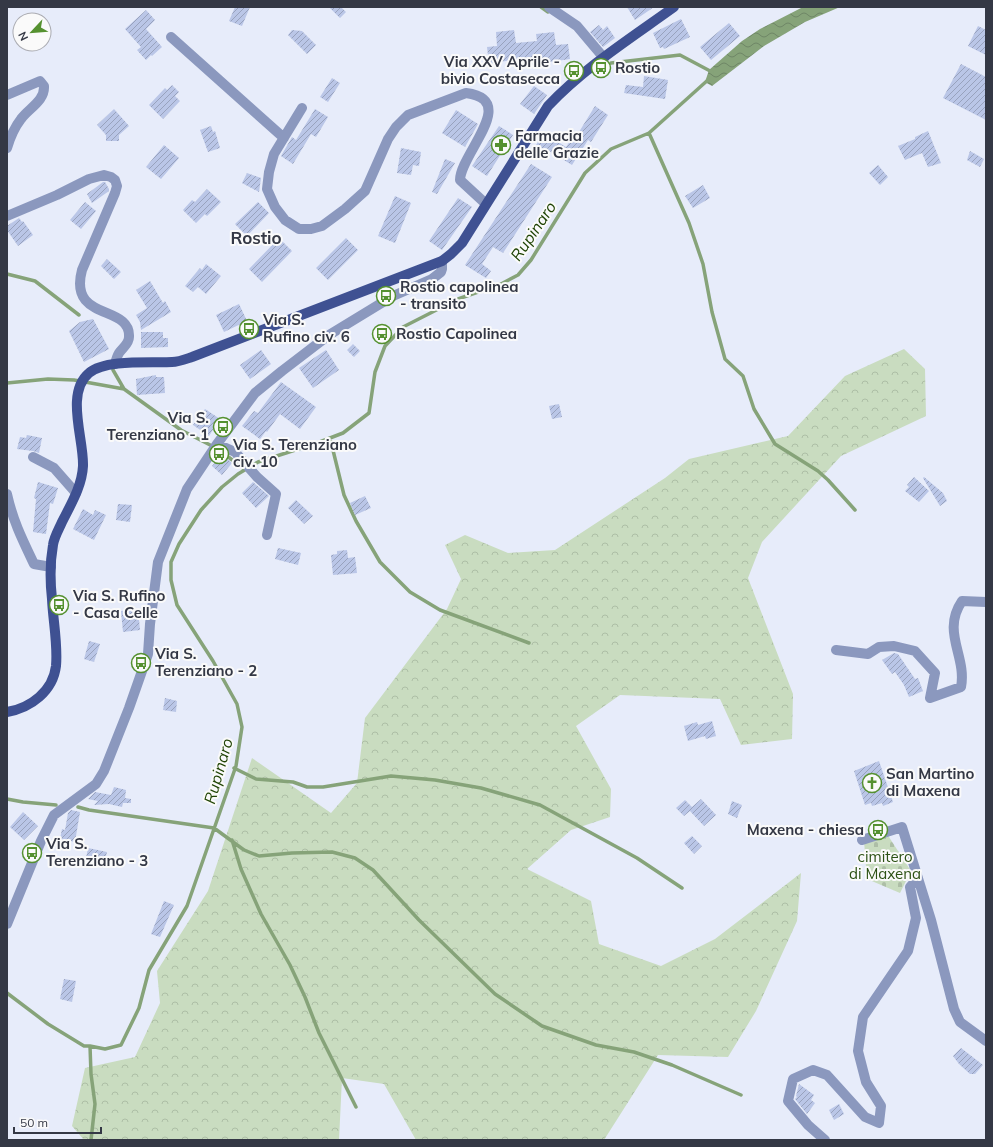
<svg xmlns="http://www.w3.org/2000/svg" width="993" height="1147" viewBox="0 0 993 1147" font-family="Mulish,sans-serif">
	<defs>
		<pattern id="forest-crowns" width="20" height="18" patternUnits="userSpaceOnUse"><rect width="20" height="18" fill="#c9dcc0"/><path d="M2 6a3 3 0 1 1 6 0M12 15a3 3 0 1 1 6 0" fill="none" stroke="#adbea6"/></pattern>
		<pattern id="cemetery-stones" width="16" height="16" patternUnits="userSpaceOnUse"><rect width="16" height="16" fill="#c9dcc0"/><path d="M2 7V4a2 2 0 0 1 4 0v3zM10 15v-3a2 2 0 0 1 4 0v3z" fill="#adbea6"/></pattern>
		<pattern id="water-waves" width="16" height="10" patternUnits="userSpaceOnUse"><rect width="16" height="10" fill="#86a379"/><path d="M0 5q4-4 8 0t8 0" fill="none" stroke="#6e8665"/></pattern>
		<pattern id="building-hatch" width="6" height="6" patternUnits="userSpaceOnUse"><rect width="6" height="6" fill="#bac6e7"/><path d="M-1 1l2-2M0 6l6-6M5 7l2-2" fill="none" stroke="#98a2bd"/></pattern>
	</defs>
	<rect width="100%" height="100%" fill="#e7ecfa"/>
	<path fill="url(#forest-crowns)" d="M904,349L925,369L926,416L841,456L762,542L748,578L793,694L792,739L741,745L720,699L620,695L576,726L611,789L610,817L571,830L527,869L591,901L599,944L661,966L715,939L801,873L797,921L756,1011L728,1057L658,1055L604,1140H416L384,1084L342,1078L339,1140H84L72,1126L85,1068L135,1057L160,1003L157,971L208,891L252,758L331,813L357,783L365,718L447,609L461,579L445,545L465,535L508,553L555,550L665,478L689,459L788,436L845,376Z"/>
	<path fill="url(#cemetery-stones)" d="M887,834L911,871L900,893L867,879L864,841Z"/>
	<path fill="url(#water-waves)" d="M803,7H840L805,22L764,46L712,86L705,82L709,70L742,41L760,29Z"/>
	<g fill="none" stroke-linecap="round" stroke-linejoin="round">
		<path stroke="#86a379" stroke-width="3.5" d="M541,7L548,12
			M611,63L680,55L712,72
			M649,133L689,223L703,264L712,312L725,359L743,376L754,409L775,444L818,471L828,480L855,510
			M7,274L35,281L79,315
			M113,370L124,389
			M7,383L48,379L74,380L124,389L181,430L214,447
			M330,438L344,495L356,521L380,562L410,592L440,610L529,643
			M219,450L243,468
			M234,768L256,779L293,782L307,787H323L391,776L435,780L481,788L540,805L637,858L682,888
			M7,799L23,802L56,805
			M78,807L89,810L214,828L244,850L259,856L292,853L332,852L355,858L373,870L419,920L495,994L542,1026L596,1045L634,1052L672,1065L741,1095
			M232,840L241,869L261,914L290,965L305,997L319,1033L356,1107
			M7,993L48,1024L84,1046H90L105,1049L121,1045L139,1008L149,970L187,906L236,766L242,727L237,704L213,661L177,605L171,580V562L179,544L201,510L222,487L238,474L258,462L317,443L343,433L369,413L375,372L385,346L403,327L458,299L501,284L518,275L531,260L585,173L611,149L649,133L709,79
			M90,1046L91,1074L95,1104L91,1140"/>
	</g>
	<path fill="url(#building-hatch)" d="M235,7H250L242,26L229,21Z
		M329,7H341L346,12L340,18Z
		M627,7H654L635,20Z
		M146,10L155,20L146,29L162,47L152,56L151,55L146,60L137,50L141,47L125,29Z
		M681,19L690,37L664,49L663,47L660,48L653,33Z
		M729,23L740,36L711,60L700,47Z
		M599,25L603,30L607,26L615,38L603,47L590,32Z
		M978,26L986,30V55L968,46Z
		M292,30L302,31L316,45L307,54L288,35Z
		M514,30L516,43L537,41L536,34L554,32L556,45L568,44L570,59L530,65L529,57L489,64L487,47L497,46L496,32Z
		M961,64L986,77V120L943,98Z
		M644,76L668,80L665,99L624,93L626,85L643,87Z
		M332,78L340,83L328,102L320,97Z
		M172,85L179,92L175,96L180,101L163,119L149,105L165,88L167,90Z
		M534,86L547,95L534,114L520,104Z
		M595,106L608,115L591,142L588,140L572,165L546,149L545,150L536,145L544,133L566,147L577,131L579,132Z
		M114,109L129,126L119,135V141H106V135L97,125Z
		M315,109L328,117L316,137L311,134L293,164L281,156L292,137L296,140Z
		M456,110L478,124L465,147L442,133Z
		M211,126L213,132L215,131L220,148L208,152L200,130Z
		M499,126L513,135L487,176L472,166Z
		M928,131L941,163L928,167L922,153L905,160L898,146L915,139V137Z
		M164,145L179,158L161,179L146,167Z
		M401,148L421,152L419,166L413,165L411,175L397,173Z
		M970,151L984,159L980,167L967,160Z
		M445,159L455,163L437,194L432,192Z
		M531,164L552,177L503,253L493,247L482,264L491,271L486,278L465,265Z
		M878,165L888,177L880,185L869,173Z
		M247,173L261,178L259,192L242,183Z
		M103,182H105L109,189V191L92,203L87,194Z
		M703,185L710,198L693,208L685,196Z
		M207,189L221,202L207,216L205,214L196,223L183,210L192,200L195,202Z
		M395,196L411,203L395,243L378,236Z
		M458,198L472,207L442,250L429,241Z
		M85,202L96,211L81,229L70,220Z
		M258,202L269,213L247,236L235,224Z
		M19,218L22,222L23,221L33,235L18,246L7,230V226Z
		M279,238L292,251L262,282L249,269Z
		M346,238L358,250L328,280L316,268Z
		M107,259L121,272L114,279L101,266Z
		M206,264L221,276L206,294L198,287L193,292L185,286L200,268L202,270Z
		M150,281L163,303L165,301L171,312L141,330L140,322L136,315L147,308L136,290Z
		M239,304L247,321L224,332L216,315Z
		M93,319L109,349L84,362L69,331L80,322Z
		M141,332H163V338H168V347L141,348Z
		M353,344L360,351L354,357L347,350Z
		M261,350L271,364L250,379L240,365Z
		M326,350L339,370L313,388L299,368Z
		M156,375V377H164L165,393L137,395L136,379Z
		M281,382L316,407L300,429L280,414L267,432L266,431L260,439L242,426L254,411L258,413Z
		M559,404L562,417L552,419L549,406Z
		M205,409L220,419L209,436L193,425Z
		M27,435L42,438L39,453L33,451L17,449L20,437L26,438Z
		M222,454L232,463L222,475L212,466Z
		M914,477L929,491L919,502L905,491L909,487L907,485Z
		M924,477L943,493L947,501L940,506L923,478Z
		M38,482L58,488L53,504L50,503L46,534L33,532L36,499L34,498Z
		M253,482L269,496L256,508L242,493Z
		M365,496L371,508L355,515L350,503Z
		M296,500L313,516L304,524L288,508Z
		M118,504L132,505L130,522L116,520Z
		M83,509L93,515L95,510L106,515L94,540L73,529Z
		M278,548L301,553L298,565L275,559Z
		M347,550L348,558L355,557L357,573L333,575L331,555L337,554V551Z
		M138,609L140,630L123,632L121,611Z
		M89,641L100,644L94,662L84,659Z
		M894,653L898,654L915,679L918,678L923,691L909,697L904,685L895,672L892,674L882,660Z
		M165,698L177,701L176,712L163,710Z
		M712,721L716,736L706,739L705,736L688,741L684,726L697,722L698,725Z
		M879,761L893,802L883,806L882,803L872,806L871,803L865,805L854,771Z
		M114,787L126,790L125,798L131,799V803H123L122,807L109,804L94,805L98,801L88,799L95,792L111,795Z
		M701,799L716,815L704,826L690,811L684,816L676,808L685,800L692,807Z
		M732,801L742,805L737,818L728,814Z
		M71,810L80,812L75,842L60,839L62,829L65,830L68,813Z
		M23,812L38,826L24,840L10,827Z
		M692,836L702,846L694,854L684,843Z
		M88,848L107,852L103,868L85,863Z
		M164,901L174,905L160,937L151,934Z
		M64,979L76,981L72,1002L60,999Z
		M961,1048L983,1065L975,1074H970L959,1064L953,1056Z
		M799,1084L814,1095L811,1100L815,1103L807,1114L795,1099L797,1097L796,1096Z
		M839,1104L844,1114L834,1120L829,1110Z"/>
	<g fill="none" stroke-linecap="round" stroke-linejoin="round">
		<path stroke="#8b98be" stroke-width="10" d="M549,7L577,26L604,58
			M171,37L284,138
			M7,95L40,81L44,86C45,101 29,108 21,119C14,128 10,138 7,148
			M302,108L274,154L269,172L267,189L275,207L285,220L299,229H311L322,226L345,209L365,191L388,139L396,127L408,115L466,93C520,100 460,154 460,180L486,204
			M7,216L57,195L89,179L104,175L111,177L115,180L117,186L115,193L82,270C68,322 131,304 129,337C129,344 123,347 119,353C117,356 116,360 115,364
			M217,444L235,452L257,477L276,494L267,535
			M33,457L54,468L76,493
			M7,494C13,521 22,539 34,564L51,567
			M836,650L868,654L879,647L894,646L915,651L935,673L930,698L961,687C967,656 941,632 962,601L986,602
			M862,840L902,827L931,920L954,1009L960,1022L986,1041
			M7,924L41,841L54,815L96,784L104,771L129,708L148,654L150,624L158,562L187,489L217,444L255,393L282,371L329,335L393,296L432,279L441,272L442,269V261
			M825,1140L808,1125L788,1101L793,1079L813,1070L827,1075L865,1117L879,1123L881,1106L866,1082L858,1051L863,1017L908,951L916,918L910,887L918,878"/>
		<path stroke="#3f5192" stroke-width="10" d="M7,712C31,708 53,691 56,666C58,644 53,621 52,599C50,581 50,562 53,545C54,537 59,529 62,522C71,504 82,486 83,466C84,439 65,393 89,373C105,359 150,363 172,362C179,362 186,359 192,357L442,261L451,254L462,243L548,106C585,67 631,38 674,7"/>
	</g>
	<defs>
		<symbol id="bus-ring" viewBox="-11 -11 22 22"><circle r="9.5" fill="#fafafa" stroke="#559130" stroke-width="1.5"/><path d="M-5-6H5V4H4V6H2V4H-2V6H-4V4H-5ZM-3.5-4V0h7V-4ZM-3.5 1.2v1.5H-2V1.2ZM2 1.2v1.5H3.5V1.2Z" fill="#559130"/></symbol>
		<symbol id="pharmacy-ring" viewBox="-11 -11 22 22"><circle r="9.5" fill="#fafafa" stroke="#559130" stroke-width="1.5"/><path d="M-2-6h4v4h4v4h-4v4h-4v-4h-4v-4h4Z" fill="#559130"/></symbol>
		<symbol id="church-ring" viewBox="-11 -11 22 22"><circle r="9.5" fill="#fafafa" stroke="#559130" stroke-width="1.5"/><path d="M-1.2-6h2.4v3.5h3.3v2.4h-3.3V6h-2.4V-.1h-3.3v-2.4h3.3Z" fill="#559130"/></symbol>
	</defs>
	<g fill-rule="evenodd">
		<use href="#bus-ring" x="590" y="57" width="22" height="22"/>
		<use href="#bus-ring" x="563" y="60" width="22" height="22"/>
		<use href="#pharmacy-ring" x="490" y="134" width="22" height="22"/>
		<use href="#bus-ring" x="375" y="285" width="22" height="22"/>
		<use href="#bus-ring" x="238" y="318" width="22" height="22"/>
		<use href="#bus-ring" x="371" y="323" width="22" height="22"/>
		<use href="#bus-ring" x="212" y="416" width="22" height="22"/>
		<use href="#bus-ring" x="208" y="443" width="22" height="22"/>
		<use href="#bus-ring" x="48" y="594" width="22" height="22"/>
		<use href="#bus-ring" x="130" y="652" width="22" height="22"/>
		<use href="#church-ring" x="861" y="772" width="22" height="22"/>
		<use href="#bus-ring" x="867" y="819" width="22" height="22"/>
		<use href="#bus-ring" x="21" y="842" width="22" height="22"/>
	</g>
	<g text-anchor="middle" stroke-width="4" stroke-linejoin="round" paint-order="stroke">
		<g font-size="15" font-weight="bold" fill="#343845" stroke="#fafafa" text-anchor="start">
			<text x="560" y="67" text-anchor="end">Via XXV Aprile -<tspan x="560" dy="17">bivio Costasecca</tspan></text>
			<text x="615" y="73">Rostio</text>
			<text x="515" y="141">Farmacia<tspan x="515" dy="17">delle Grazie</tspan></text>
			<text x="400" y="292">Rostio capolinea<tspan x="400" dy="17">- transito</tspan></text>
			<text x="263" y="325">Via S.<tspan x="263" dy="17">Rufino civ. 6</tspan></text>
			<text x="396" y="339">Rostio Capolinea</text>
			<text x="209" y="423" text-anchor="end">Via S.<tspan x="209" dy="17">Terenziano - 1</tspan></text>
			<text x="233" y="450">Via S. Terenziano<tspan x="233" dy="17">civ. 10</tspan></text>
			<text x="73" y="601">Via S. Rufino<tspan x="73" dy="17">- Casa Celle</tspan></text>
			<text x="155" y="659">Via S.<tspan x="155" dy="17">Terenziano - 2</tspan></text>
			<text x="886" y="779">San Martino<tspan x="886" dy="17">di Maxena</tspan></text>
			<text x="864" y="835" text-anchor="end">Maxena - chiesa</text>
			<text x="46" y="849">Via S.<tspan x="46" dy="17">Terenziano - 3</tspan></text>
		</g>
		<g font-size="15" fill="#2c5114" stroke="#fafafa">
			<text x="885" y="862">cimitero<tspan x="885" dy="17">di Maxena</tspan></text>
		</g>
		<g font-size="16" font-style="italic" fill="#204405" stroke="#fafafa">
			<text transform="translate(533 231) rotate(-56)" y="6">Rupinaro</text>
			<text transform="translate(218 771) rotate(-74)" y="6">Rupinaro</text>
		</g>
		<g font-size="17" font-weight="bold" fill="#343845" stroke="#fafafa">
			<text x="256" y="244">Rostio</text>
		</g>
	</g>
	<rect width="993" height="1147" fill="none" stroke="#343845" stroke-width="16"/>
	<g transform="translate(32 32) rotate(244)"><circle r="19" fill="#fafafa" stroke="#abacb2"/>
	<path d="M0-3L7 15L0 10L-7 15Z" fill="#559130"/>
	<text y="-6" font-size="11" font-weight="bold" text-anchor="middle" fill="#343845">N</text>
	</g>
	<path d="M14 1127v6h87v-6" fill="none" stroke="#343845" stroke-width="2"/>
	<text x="20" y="1127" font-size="12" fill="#343845" stroke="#fafafa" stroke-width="3" paint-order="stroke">50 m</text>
</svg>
